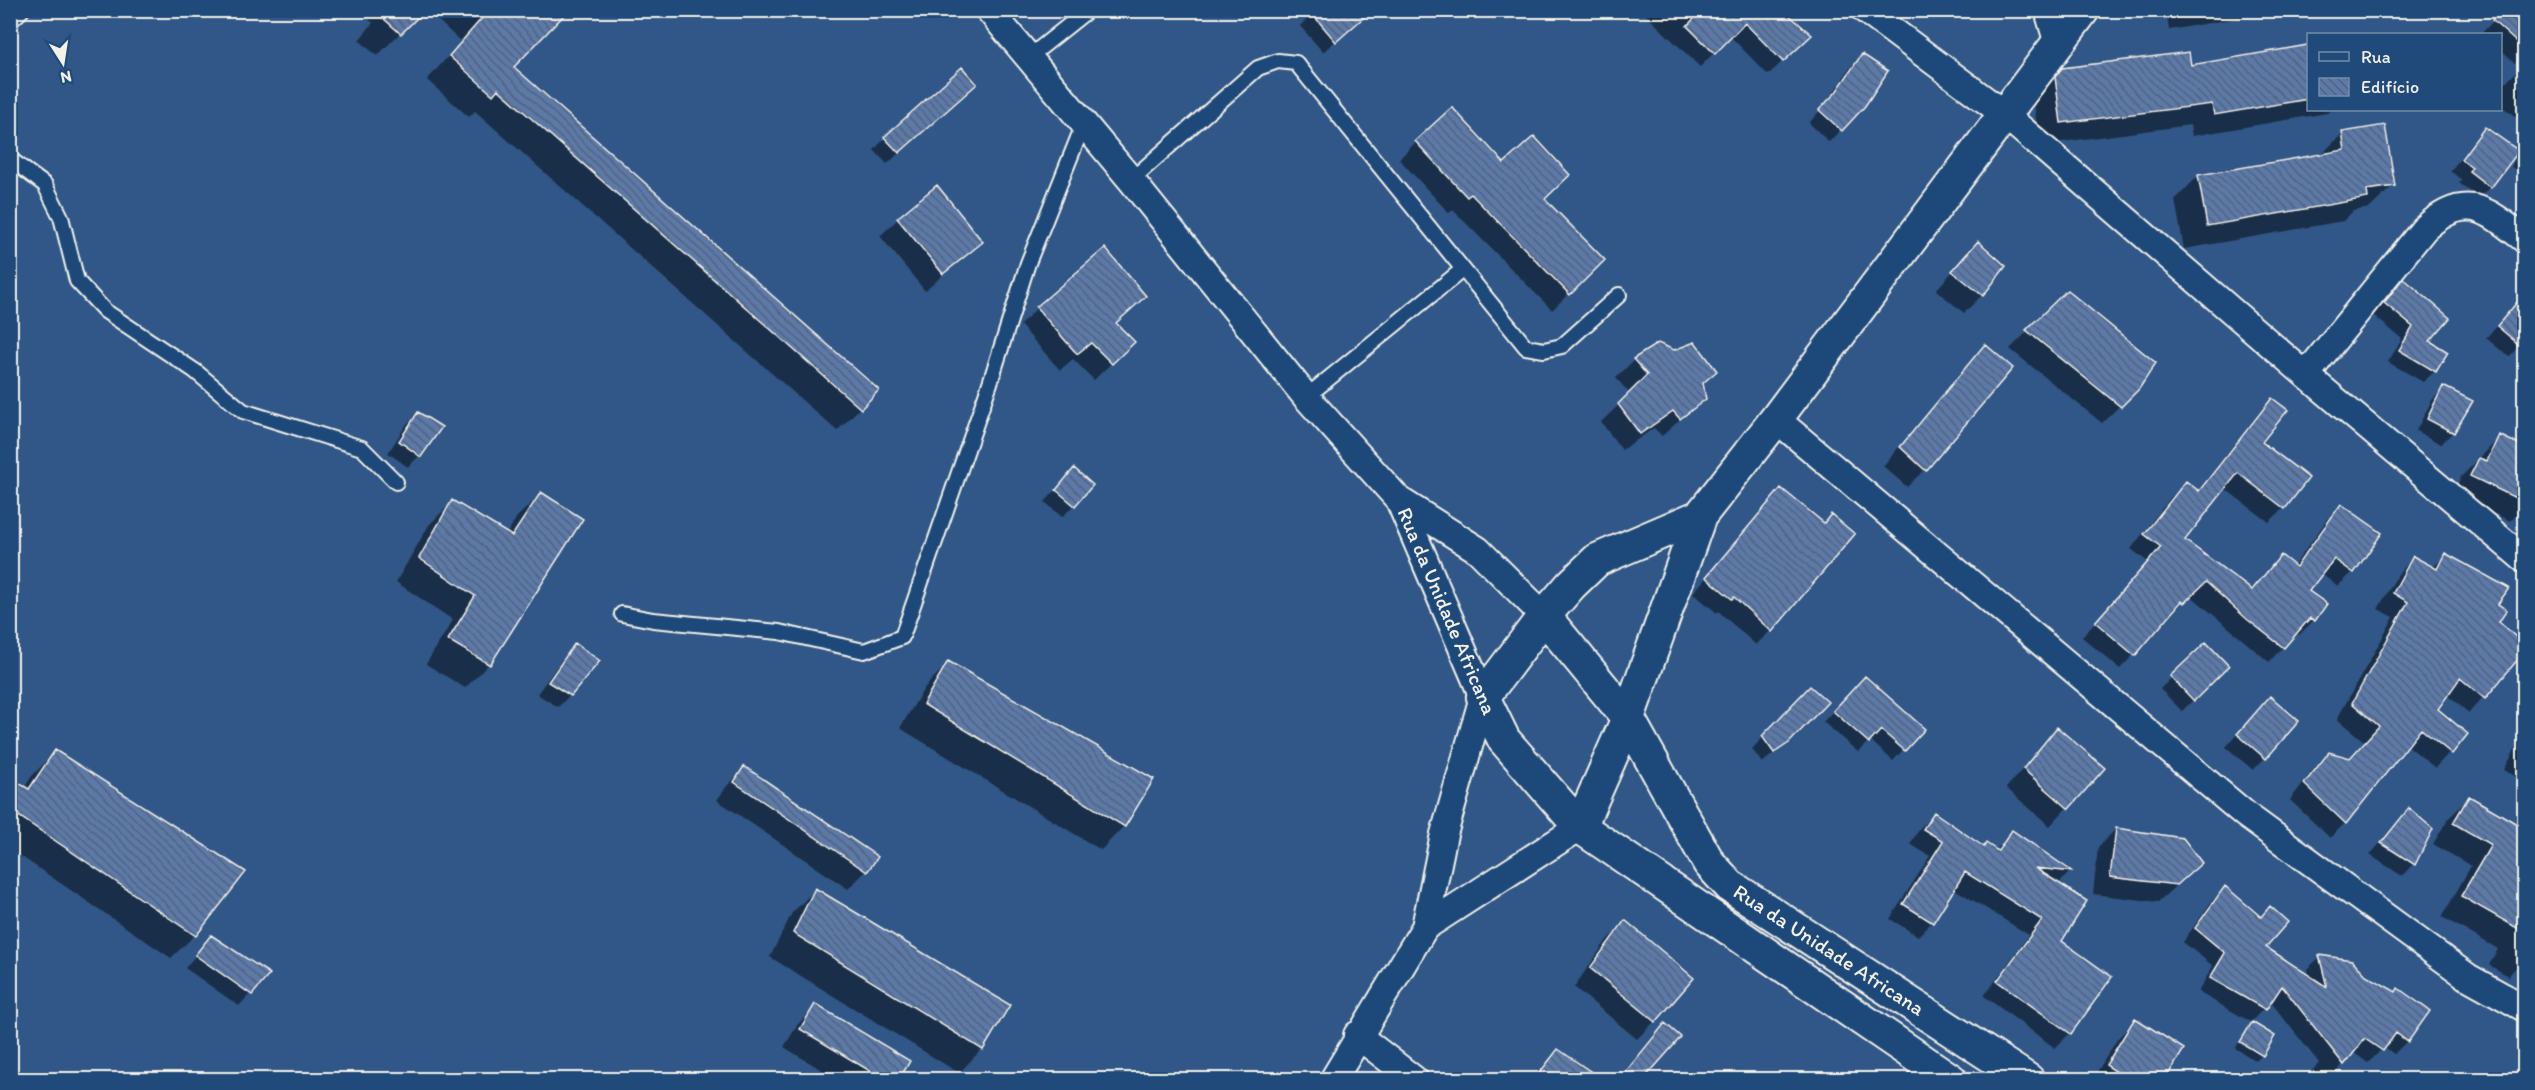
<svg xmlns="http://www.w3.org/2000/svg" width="2535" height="1090" viewBox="0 0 2535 1090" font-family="Itim,sans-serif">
	<defs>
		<pattern id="building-back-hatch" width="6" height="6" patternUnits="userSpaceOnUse" patternTransform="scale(1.5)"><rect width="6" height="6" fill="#5c79a8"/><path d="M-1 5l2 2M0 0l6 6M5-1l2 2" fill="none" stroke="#53637c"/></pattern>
	</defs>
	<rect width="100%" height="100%" fill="#305787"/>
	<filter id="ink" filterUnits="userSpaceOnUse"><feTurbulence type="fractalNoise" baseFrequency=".0167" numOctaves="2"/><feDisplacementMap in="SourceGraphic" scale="12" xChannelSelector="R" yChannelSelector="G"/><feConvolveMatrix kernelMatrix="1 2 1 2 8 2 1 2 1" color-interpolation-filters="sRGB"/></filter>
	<g filter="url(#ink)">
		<path fill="#0007" d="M359,10H423L377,56L359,40L373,23Z
			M427,10H567L512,67L860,408L837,431L475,111L469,117L427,80L461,42Z
			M1316,10H1370L1323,52L1300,26Z
			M1641,10H1758L1797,48L1768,75L1730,36L1700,67Z
			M2166,10H2283L2169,30Z
			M2503,10L2521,14L2524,11V54L2515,63L2500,50V34L2482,33Z
			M2308,46V110H2330L2327,113L2192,136L2190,125L2039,145L2034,101L2063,70L2190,67Z
			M1862,56L1864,105L1829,142L1809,123L1824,106L1850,68Z
			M2518,70L2524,75V123L2500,105V89Z
			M963,95L887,164L874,150L885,138Z
			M2524,124V134L2520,131Z
			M2485,129L2490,187L2479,198L2459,183L2462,180L2450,171Z
			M2343,133L2394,185L2370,208L2353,211L2343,221L2184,249L2175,200L2198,176L2321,155Z
			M1416,142L1504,165L1543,199L1603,260L1552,310L1453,210L1449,213L1399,159Z
			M2524,142V174L2511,167Z
			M898,219L981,241L925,291L880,236Z
			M1978,243L1982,295L1964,313L1936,290Z
			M2403,280L2435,371L2423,382L2388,362L2402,339L2373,315Z
			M2067,292L2138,388L2102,423L2010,349Z
			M2524,294V341L2509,357L2486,338Z
			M1037,308L1115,324L1133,342L1094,380L1073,359L1060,370L1020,325Z
			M1658,345L1701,385L1704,398L1662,436L1654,428L1622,450L1601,422L1630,394L1616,378L1634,360Z
			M1985,346L1925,469L1907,487L1883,466L1968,364Z
			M2444,388L2453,432L2441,444L2416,431L2432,400Z
			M2273,400L2260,443L2284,508L2269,522L2224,488L2183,540L2250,591L2281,557L2293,567L2327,520L2341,505L2353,572L2338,586L2321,574L2307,592L2325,604L2314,620L2299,635L2296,633L2269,662L2190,595L2120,669L2082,637L2148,562L2131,549L2171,497L2186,483L2197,492L2258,414Z
			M418,413L419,456L408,467L388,453L406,425Z
			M2500,437L2524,448V506L2510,521L2453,494L2461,477Z
			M1074,470V505L1062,517L1045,502Z
			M1781,490L1770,631L1756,645L1718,611L1717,613L1693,593Z
			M541,494L581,519L489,664L465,688L426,664L453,620L396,582L429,525L452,502L506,535L517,517Z
			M2446,555L2496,605L2497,622L2524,645V650L2469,713L2447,695L2436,710L2466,734L2435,768L2407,745L2345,823L2330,838L2290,800L2314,769L2329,753L2349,759L2365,742L2337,719L2394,617L2378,609L2398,574L2413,558L2432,568Z
			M2206,644L2227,666L2182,711L2160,689Z
			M576,645L570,695L558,707L537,694L564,657Z
			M948,663L1124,826L1101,850L900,728L925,687Z
			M1854,688L1922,729L1893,761L1870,740L1858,752L1823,722Z
			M1799,699L1788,742L1762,763L1752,749Z
			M2258,710L2265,758L2253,770L2226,747Z
			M2058,729L2103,768L2050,826L2006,788Z
			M2524,733V781L2504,770Z
			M55,752L195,935L171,958L10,849V779L24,788L32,776Z
			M745,768L876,857L866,871L848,889L717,800L727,786Z
			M2469,798L2515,824L2524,809V959L2508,976L2489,965L2498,949L2442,917L2471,866L2433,844L2448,819Z
			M2409,810L2431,829L2413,864L2402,876L2370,855Z
			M1934,814L1983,848L1995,851L2013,832L2070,872L2058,884L2060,941L2110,977L2070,1033L2055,1048L1984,996L2029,935L1953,888L1932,922L1918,936L1890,919L1930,856L1910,844L1920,828Z
			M2116,829L2182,880L2158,902L2093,894L2098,847Z
			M2225,888L2264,947L2308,977L2307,969L2320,957L2407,1041L2394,1054L2384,1047L2368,1063L2353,1052L2330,1080H2304L2319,1063L2270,1001L2251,1022L2198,992L2213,966L2183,942L2212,901Z
			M815,890L982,1049L959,1073L770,957L792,913Z
			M1625,922L1655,1021L1637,1039L1574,987L1607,940Z
			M211,937L268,974L239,1006L185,968Z
			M816,1006L897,1080H838L784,1047L798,1024Z
			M2136,1020L2163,1080H2092L2118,1038Z
			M2252,1024L2262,1055L2256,1061L2235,1048Z
			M1665,1025L1641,1080H1618L1653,1036Z
			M1558,1051L1600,1080H1532Z
			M2241,1071L2256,1080H2232Z"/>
		<path fill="url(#building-back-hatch)" stroke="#f4f1e8" stroke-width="1.5" d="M374,10H425L401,34Z
			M489,10H569L514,67L879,390L861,409L498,89L493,95L449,56Z
			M1309,10H1372L1336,42Z
			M1702,10H1783L1812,35L1783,62L1745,23L1715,54L1687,26Z
			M2501,10H2524V49L2492,20Z
			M2308,45V99L2214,115L2212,104L2061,123L2055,77L2062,68L2189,52L2191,65Z
			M1862,54L1888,71L1865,106L1842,131L1819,110L1836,92Z
			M962,67L977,84L899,153L884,137Z
			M1452,107L1504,163L1534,136L1570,175L1545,199L1605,260L1570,295L1471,194L1467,197L1415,141Z
			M2385,125L2395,186L2367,190L2368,198L2207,226L2198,175L2345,150L2342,132Z
			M2485,127L2519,151L2491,188L2469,171L2472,167L2461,159Z
			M937,185L983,242L943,274L897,218Z
			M1978,241L2006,266L1983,296L1952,271Z
			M1105,248L1146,296L1116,323L1135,342L1112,364L1091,343L1077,354L1036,307Z
			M2403,278L2450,318L2430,341L2448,352L2436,372L2399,350L2413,327L2384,303Z
			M2067,290L2156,363L2139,389L2121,407L2026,330Z
			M2524,294V349L2497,326Z
			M1695,342L1717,371L1703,383L1706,399L1680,419L1673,411L1640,434L1618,404L1647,375L1633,359L1658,343L1674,350Z
			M1985,344L2013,368L1926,471L1900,447Z
			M2443,386L2473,401L2454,433L2427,419Z
			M2272,398L2288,410L2262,442L2309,478L2285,509L2238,473L2185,540L2252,590L2281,555L2296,567L2341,504L2382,533L2354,573L2334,559L2309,591L2327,604L2315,621L2310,618L2284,648L2248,620L2206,582L2184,603L2182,601L2135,656L2095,622L2161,547L2144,534L2186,481L2199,491Z
			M418,412L442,427L421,457L399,441Z
			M2499,435L2524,447V502L2470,476L2479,458L2487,461Z
			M1074,468L1093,485L1075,506L1056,490Z
			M1781,488L1824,523L1831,514L1855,534L1772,632L1734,597L1732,599L1706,577Z
			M541,492L583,519L490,665L448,640L475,596L419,558L452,500L512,536Z
			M2445,553L2509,588L2498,604L2507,610L2499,622L2524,644V652L2485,699L2460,678L2438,709L2468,734L2452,754L2421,729L2346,824L2304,784L2329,752L2350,758L2379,726L2352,703L2408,602L2393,593L2413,556L2437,569Z
			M2206,642L2229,666L2194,701L2170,676Z
			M575,643L600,661L571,696L548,682Z
			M948,661L1154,779L1125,827L923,704Z
			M1865,676L1925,729L1905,751L1881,730L1869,743L1833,711Z
			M1810,686L1828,702L1789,743L1774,753L1762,736Z
			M2270,696L2299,721L2266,759L2237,734Z
			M2057,727L2105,768L2069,809L2023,769Z
			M55,750L246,872L196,936L10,810V778L29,789Z
			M744,766L878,857L867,872L734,782Z
			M2469,796L2524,828V932L2461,896L2491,845L2453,823Z
			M2409,808L2433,829L2415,865L2381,843Z
			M1934,812L1984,847L1986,843L1998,851L2012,830L2073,872L2035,868L2087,901L2062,941L2112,977L2071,1034L1997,981L2042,920L1965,872L1933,923L1903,904L1943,841L1923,829Z
			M2116,828L2183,838L2202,863L2177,885L2110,877Z
			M2225,886L2261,917L2270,906L2288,922L2266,947L2327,987L2319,955L2352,960L2366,975L2396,992L2398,988L2430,1011L2408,1042L2396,1033L2383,1051L2365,1039L2344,1065L2282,986L2266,1010L2210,978L2225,953L2195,928Z
			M815,888L1010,1005L983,1050L793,933Z
			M1625,920L1694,978L1656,1022L1590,968Z
			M211,935L270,974L252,995L195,955Z
			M815,1004L910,1061L899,1080H885L800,1029Z
			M2135,1018L2184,1049L2165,1080H2129L2106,1065Z
			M2252,1022L2275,1036L2263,1056L2240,1042Z
			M1665,1023L1681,1037L1643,1080H1619Z
			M1558,1049L1603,1080H1534Z"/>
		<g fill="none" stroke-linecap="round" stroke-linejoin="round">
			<defs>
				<path id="service" d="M10,21L22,10
					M1029,57L1088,10
					M10,159L45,185L61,217L77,281L105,311L195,371L243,411L362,448L396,482
					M1131,180L1258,68L1278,61L1296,63L1526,347L1544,350L1562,346L1619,295
					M1306,397L1462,270
					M622,614L653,620L779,632L864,651L902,637L990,383L1028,263L1084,123"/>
				<path id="minor" d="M989,10L1131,180L1306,397L1399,500L1478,550L1544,616
					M1865,10L2004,114L2306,375L2524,559
					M2048,10L2058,44
					M2306,375L2424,229C2466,190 2487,210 2524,239
					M1776,419L2246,815L2468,977L2524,1008
					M1425,927L1580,827
					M1357,1035L1415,1080
					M1333,1080L1425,927L1444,834L1483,697L1399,500"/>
				<path id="tertiary" d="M1700,516L1597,560L1571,585L1544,616L1483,697L1504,740L1580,827L1951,1080
					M1544,616L1628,718L1709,863L1730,886L2028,1080
					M1580,827L1628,718L1700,516L1776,419L2083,10"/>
			</defs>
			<use href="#service" stroke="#f4f1e8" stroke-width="18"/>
			<use href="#minor" stroke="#f4f1e8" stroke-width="30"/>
			<use href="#tertiary" stroke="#f4f1e8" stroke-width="36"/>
			<use href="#service" stroke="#1f4a7a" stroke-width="14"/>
			<use href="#minor" stroke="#1f4a7a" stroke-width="26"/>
			<use href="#tertiary" stroke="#1f4a7a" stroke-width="32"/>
		</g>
	</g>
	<g text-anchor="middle" stroke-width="4.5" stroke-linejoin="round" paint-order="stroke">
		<g font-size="21" fill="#f4f1e8" stroke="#1f4a7a">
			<text transform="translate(1447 611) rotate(67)" y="7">Rua da Unidade Africana</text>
			<text transform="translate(1829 950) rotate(33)" y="7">Rua da Unidade Africana</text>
		</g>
	</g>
	<rect width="2535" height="1090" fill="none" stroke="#1f4a7a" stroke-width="36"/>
	<rect x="18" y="18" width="2499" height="1054" fill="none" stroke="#f4f1e8" stroke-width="2" filter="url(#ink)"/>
	<rect x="2307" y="33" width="195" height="78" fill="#1f4a7a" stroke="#748da6" stroke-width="1.5"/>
	<rect x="2319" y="52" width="30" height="9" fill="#1f4a7a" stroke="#748da6" stroke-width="1.5"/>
	<text x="2361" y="63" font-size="18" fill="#f4f1e8">Rua</text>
	<rect x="2319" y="78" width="30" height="18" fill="url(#building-back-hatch)" stroke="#748da6" stroke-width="1.5"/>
	<text x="2361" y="93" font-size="18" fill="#f4f1e8">Edifício</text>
	<g transform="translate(63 63) rotate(168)" stroke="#1f4a7a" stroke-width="4.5" paint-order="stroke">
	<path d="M0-4.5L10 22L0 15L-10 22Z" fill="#f4f1e8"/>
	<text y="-9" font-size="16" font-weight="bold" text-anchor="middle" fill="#f4f1e8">N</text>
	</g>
</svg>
